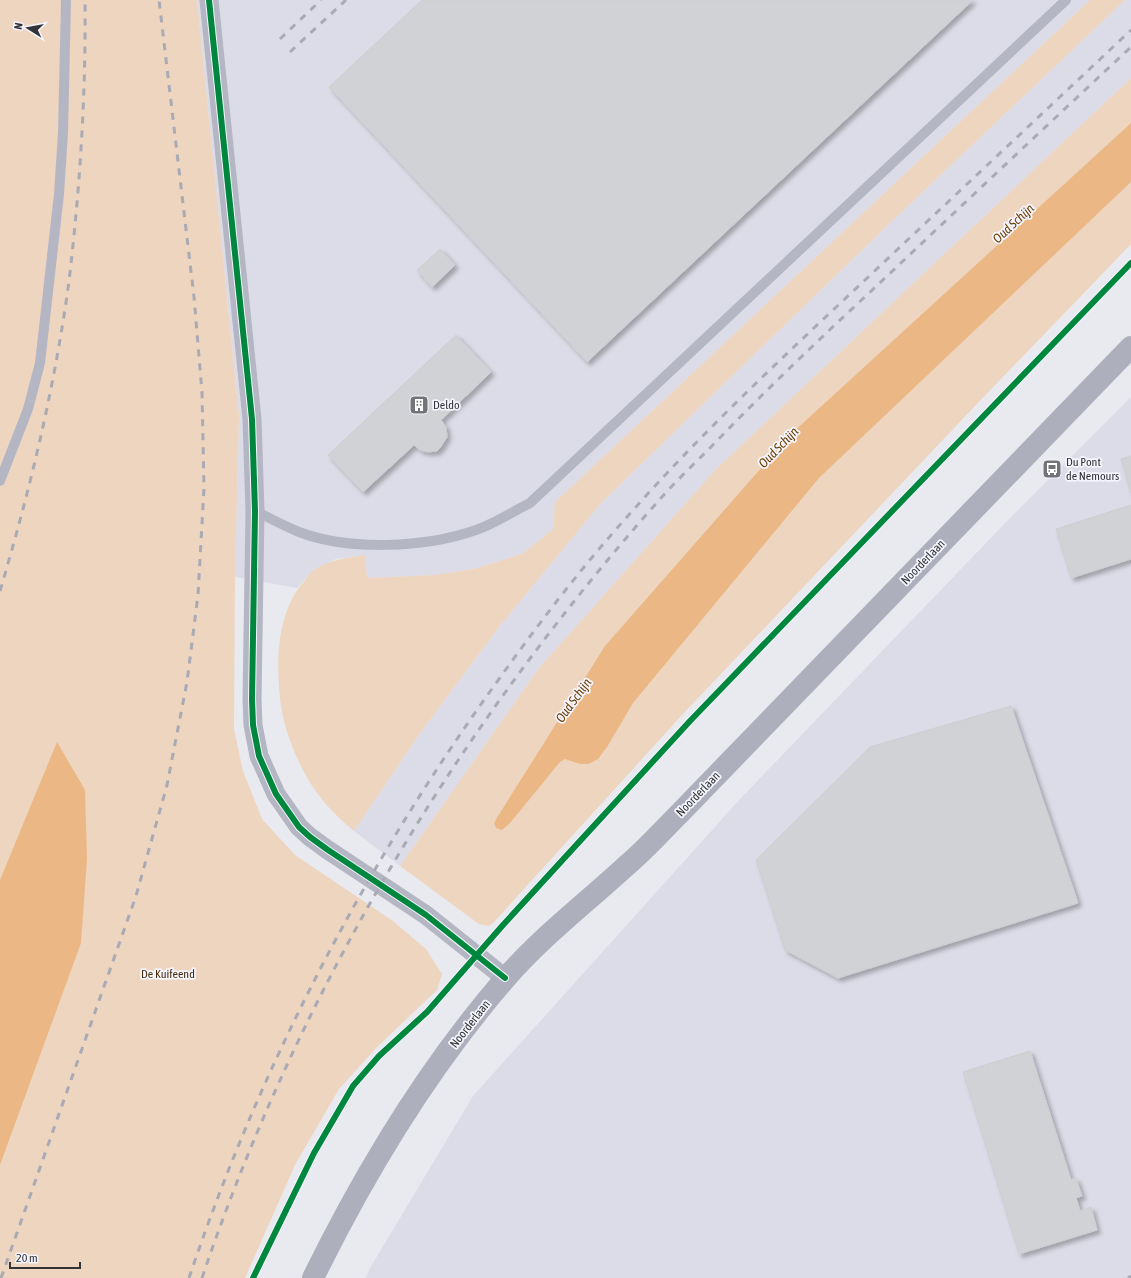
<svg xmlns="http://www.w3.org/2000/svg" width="1131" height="1278" viewBox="0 0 1131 1278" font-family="'Asap Condensed',sans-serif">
	<defs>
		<filter id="shadow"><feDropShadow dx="3.5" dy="3.5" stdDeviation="2" flood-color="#0004"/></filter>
	</defs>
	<rect width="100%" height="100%" fill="#e9eaef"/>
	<path fill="#dbdce7" d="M197,0H1090L555,502L553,529L522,554L477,568L435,575L367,578L365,555L336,559L314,569L297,588L235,577L239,416Z
		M1125,0H1131V78L716,469L539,668L400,866L354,831L418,736L499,627L601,503L888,225Z
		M1131,397V1278H366L370,1268L473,1096L740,799L1010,518Z"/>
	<path fill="#edd5c0" d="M0,0H197L239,416L235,577L234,729L243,771L262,819L295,855L393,921L426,949L442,974L437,990L377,1047L339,1089L295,1165L245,1278H0Z
		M1090,0H1125L888,225L601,503L499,627L418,736L354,831C329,810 313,792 299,762C290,743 282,720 280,698C276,659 277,611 305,580C308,576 311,571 315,569C331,559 347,558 365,555L367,578L435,575L477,568L522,554L553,529L555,502Z
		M1131,78V244L975,406L682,715L494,922L489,926L479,924L400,866L539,668L716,469Z"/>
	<path fill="#ebb885" d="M1131,123V182L819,478L633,703L607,747L598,759L589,764H580L565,759L560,762L510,823L502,830L496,828L494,823L498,816L605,646L791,434Z
		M57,742L85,790L87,859L81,943L0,1165V880Z"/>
	<path fill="#d1d2d6" stroke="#cdced2" filter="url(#shadow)" d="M422,0H973L587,362L329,87Z
		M440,249L455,265L432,287L417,270Z
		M456,335L491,372L441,420L446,427L447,437L440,448L437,451L428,452L420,450L414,445L363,492L328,455Z
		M1131,456V493L1121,459Z
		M1131,505V559L1071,578L1056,529Z
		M1011,706L1078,903L838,978L785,950L756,860L870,747Z
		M1030,1051L1071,1180L1076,1178L1082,1196L1076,1198L1080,1211L1091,1207L1097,1230L1019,1254L963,1072Z"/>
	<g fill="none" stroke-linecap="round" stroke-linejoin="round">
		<path stroke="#b5b6c3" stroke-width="10" d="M0,481L28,409L40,363L59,194L63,133L66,0
			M255,511C270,518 284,526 299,532C349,551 425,548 476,530C494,524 512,512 530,503L1066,0"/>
		<path stroke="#b5b6c3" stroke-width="19" d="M209,0L252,419L255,511L252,699L253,725L259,756L276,794L299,827L310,837L328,850L426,915L505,978"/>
		<path stroke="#aeafbd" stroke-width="22" d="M313,1278C365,1172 427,1069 505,979C540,938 586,903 626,866C645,850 662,831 680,813L1131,347"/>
		<path stroke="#a9aab3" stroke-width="3" stroke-dasharray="7 7" stroke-linecap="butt" d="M280,39L321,0
			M290,52L346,0
			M0,591C30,490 55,386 69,281C80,188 86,94 85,0
			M1,1278L136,896L167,785L187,682L198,595L204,488L202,392L194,297L159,0
			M189,1278C261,1064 366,863 499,679C539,623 581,568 627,517C701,433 783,357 864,281C953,197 1042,114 1131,30
			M202,1278C299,990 459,725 661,498C676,481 694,464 710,448C761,395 814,344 868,294C955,212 1043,129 1131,47
			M1128,1278L1131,1276"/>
		<defs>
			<path id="cycleway" d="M209,0L252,419L255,511L252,699L253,725L259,756L276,794L299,827L310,837L328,850L426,915L505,978
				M253,1278L314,1153L353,1086L379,1056L427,1012L503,925L690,721L1131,263"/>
		</defs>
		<use href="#cycleway" stroke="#f4f5fe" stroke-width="8"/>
		<use href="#cycleway" stroke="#00873e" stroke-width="6"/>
	</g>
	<defs>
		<symbol id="building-square" viewBox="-11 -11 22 22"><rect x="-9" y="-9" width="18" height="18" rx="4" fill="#737477" stroke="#f4f5fe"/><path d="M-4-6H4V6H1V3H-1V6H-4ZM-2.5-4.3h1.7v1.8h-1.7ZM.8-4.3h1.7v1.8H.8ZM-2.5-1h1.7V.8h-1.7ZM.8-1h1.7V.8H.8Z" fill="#fff"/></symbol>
		<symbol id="bus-square" viewBox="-11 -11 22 22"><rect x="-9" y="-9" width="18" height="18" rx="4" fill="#737477" stroke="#f4f5fe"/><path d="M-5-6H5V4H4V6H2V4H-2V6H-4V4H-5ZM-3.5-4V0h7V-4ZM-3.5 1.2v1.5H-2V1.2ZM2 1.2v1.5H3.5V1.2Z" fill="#fff"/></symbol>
	</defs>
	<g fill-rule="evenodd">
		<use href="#building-square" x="408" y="394" width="22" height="22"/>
		<use href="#bus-square" x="1041" y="458" width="22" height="22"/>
	</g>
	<g text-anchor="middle" stroke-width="3.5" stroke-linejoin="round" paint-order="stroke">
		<g font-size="12" fill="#333437" stroke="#f4f5fe" text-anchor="start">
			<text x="433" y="409">Deldo</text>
			<text x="1066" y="466">Du Pont<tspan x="1066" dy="14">de Nemours</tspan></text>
		</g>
		<g font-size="12" fill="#333437" stroke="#f4f5fe">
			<text transform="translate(923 562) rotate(-46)" y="4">Noorderlaan</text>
			<text transform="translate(698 794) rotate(-46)" y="4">Noorderlaan</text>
			<text transform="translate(470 1024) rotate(-52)" y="4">Noorderlaan</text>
		</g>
		<g font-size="12" fill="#4a2c0c" stroke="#f4f5fe">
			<text x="168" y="978">De Kuifeend</text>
		</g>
		<g font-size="13" font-style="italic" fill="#6c3d00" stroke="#f4f5fe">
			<text transform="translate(1013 223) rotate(-43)" y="5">Oud Schijn</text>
			<text transform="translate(778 447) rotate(-46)" y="5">Oud Schijn</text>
			<text transform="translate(573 700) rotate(-54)" y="5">Oud Schijn</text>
		</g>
	</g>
	<g transform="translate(28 28) rotate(281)" stroke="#f4f5fe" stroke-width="3" paint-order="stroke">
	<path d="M0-3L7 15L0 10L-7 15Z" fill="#333437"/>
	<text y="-6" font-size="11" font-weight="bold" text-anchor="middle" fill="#333437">N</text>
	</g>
	<path d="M10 1262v6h70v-6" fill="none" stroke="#333437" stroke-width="2"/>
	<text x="16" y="1262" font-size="12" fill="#333437" stroke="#f4f5fe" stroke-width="3" paint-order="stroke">20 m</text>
</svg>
